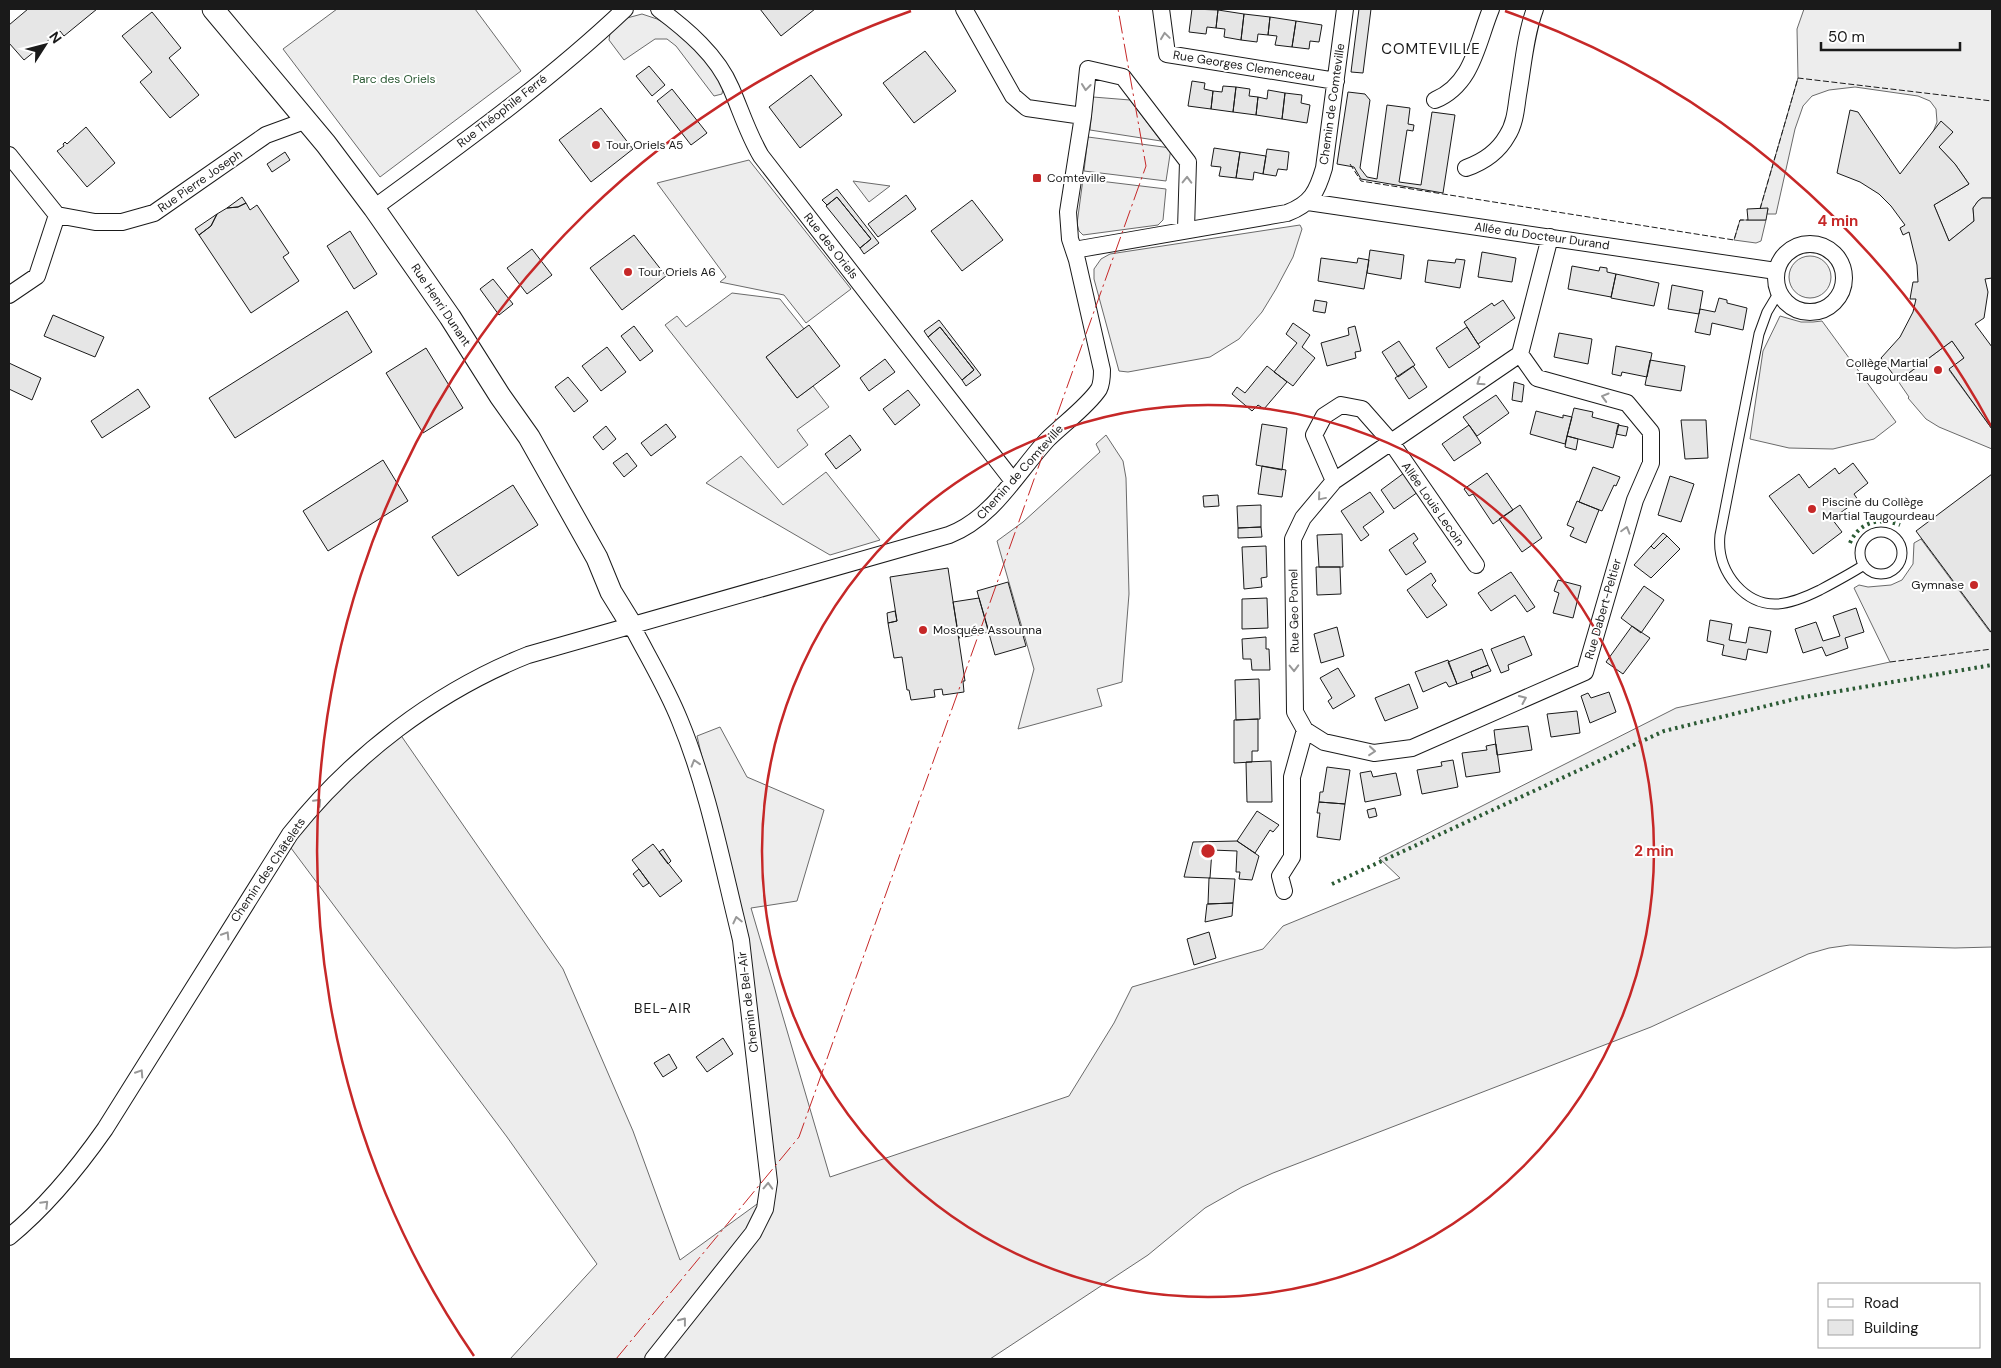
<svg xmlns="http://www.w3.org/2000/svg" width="2001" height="1368" viewBox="0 0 2001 1368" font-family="'DM Sans',sans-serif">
	<rect width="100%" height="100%" fill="#fff"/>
	<path fill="#ededed" stroke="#6a6a6a" d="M337,9H475L521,71L380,177L283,49Z
		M1804,9H1992V198H1982L1978,201L1973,208L1974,221L1949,241L1934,205L1969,184L1955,164L1939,147L1933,132L1937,122L1936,109L1930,101L1918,96L1855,87L1829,90L1812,96L1803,106L1795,129L1776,214H1767L1768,209H1760L1798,78L1797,29Z
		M642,14L657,19L674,29L696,49L717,76L723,88L722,94L714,96L676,46L667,39H655L624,60L609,40L610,33L627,18Z
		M1093,97L1130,100L1161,141L1090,130Z
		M1088,137L1171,148L1166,181L1084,171Z
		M749,160L851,289L806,323L784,295L720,282L726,277L657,183Z
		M1083,179L1166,189L1163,220L1158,225L1083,235L1079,231L1077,224Z
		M853,181L890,186L869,202Z
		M1740,220H1766L1761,241L1756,243L1734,240Z
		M1300,225L1302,229L1293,257L1276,289L1262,312L1239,339L1210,357L1128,372L1119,371L1094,279V269L1101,259L1110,254Z
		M1789 277a21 21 0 1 1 42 0a21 21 0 1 1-42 0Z
		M732,293L780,299L804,329L766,357L797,398L813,386L829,407L797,430L808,445L778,468L665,325L677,316L686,327Z
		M1780,316L1801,322H1813L1822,321L1896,422L1874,439L1833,449L1789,448L1750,439L1763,351Z
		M1952,341L1964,358L1949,370L1992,429V449L1939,427L1926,419L1908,398L1909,397L1898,381Z
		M1106,435L1123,461L1126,478L1129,594L1122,682L1097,689L1102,706L1018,729L1034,669L997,541L1023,522L1100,452L1096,444Z
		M741,456L783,505L826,472L880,540L830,555L706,483Z
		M1921,539L1990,632L1992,631V947L1955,948L1850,945L1829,948L1808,954L1651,1027L1273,1173L1242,1187L1205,1208L1148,1255L990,1359H510L597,1264L507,1137L282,836L393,724L563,969L633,1131L680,1260L775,1191L739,914L697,736L720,727L747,777L824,810L797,901L751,908L830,1177L1069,1096L1114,1023L1132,987L1263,949L1283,926L1400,878L1379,858L1676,708L1890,662L1854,588L1859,585L1868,587L1891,585L1902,580L1913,564L1914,543Z"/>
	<path fill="#e6e6e6" stroke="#1a1a1a" d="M28,9H97L64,36L60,31L24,60L9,43V25Z
		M760,9H815L781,36Z
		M1192,9L1218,10L1216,28L1207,27L1206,34L1189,32Z
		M1359,9H1371L1363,73L1351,72Z
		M1218,10L1244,14L1241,40L1224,37L1225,29L1216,28Z
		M152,12L181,48L169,58L199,95L170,118L140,82L152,72L122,36Z
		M1244,14L1270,17L1268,35L1258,34L1257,42L1241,40Z
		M1270,17L1296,21L1292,47L1275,45L1277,36L1268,35Z
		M1296,21L1322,25L1319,42L1310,41L1309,49L1292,47Z
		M925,51L956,91L914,123L883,83Z
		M649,66L665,85L652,96L636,76Z
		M811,75L842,115L800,148L769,107Z
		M1192,81L1205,83L1204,89L1213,91L1211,109L1188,106Z
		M1223,86L1236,87L1233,112L1211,109L1213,91L1222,92Z
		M1236,87L1250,89L1249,96L1258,97L1256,115L1233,112Z
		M672,89L707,133L691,145L657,101Z
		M1268,90L1285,93L1282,119L1256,115L1258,97L1267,99Z
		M1348,92L1365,94L1370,100L1360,168L1367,177L1377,179L1387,105L1410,108L1408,124L1414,125L1413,131L1407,130L1399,182L1421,185L1432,112L1455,115L1443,193L1361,179L1354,167L1337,164Z
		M1285,93L1302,95L1301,103L1310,105L1307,123L1282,119Z
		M601,108L633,149L591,182L559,140Z
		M1850,110L1858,112L1900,174L1941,121L1953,132L1939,147L1955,164L1969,184L1934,205L1949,241L1974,221L1973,208L1978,201L1982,198H1992V278L1985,279L1988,292L1984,318L1975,324L1992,347V429L1949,369L1964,358L1952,341L1898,381L1881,358L1900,337L1913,312L1916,299H1910L1913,282H1918L1917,265L1909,232L1903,235L1900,228L1905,225L1891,206L1879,194L1860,182L1837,173Z
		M86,127L115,163L87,187L57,151L64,146L63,144L65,142L67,144Z
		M1214,148L1240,152L1236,178L1219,176L1221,167L1211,166Z
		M1267,149L1289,152L1287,170L1278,169L1276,176L1263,174Z
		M285,152L290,160L272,172L267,164Z
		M1240,152L1266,156L1263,174L1254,172L1253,180L1236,178Z
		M837,189L879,243L864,254L860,248L871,239L837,197L827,205L822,200Z
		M906,195L916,209L878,237L868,224Z
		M242,197L246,203L238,207L227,208Z
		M837,197L871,239L860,248L826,206Z
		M972,200L1003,240L962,271L931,231Z
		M246,203L250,210L257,205L289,253L283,257L299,281L251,313L199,235L211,226L217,214L227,208L238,207Z
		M1768,208L1766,220H1748L1747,209Z
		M217,214L211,226L199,235L195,229Z
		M350,231L377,274L354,289L327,246Z
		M634,235L666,276L622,310L590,268Z
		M532,249L552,275L527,294L507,268Z
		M1370,250L1404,255L1401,279L1367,273Z
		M1482,252L1516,258L1512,282L1478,277Z
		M1321,258L1357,263L1358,258L1369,260L1364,289L1318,281Z
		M1456,259L1465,260L1460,288L1425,282L1428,260L1455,263Z
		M1572,266L1599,271L1600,267L1607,268V272L1616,274L1611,297L1568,289Z
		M1616,274L1659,283L1654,306L1611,298Z
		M493,279L513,304L499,315L480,289Z
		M1672,285L1703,291L1699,314L1668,309Z
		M1719,298L1727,300V303L1747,308L1743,330L1712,323L1710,335L1695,332L1700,309L1715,312Z
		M1315,300L1327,302L1325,313L1313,311Z
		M1503,300L1515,318L1478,344L1464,322L1492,303L1494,306Z
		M347,311L372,352L235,438L209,398Z
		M53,315L104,337L95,357L44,336Z
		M939,320L981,375L966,386L962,380L974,370L940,327L928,337L924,331Z
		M1293,323L1310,335L1302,347L1315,358L1293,386L1274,372L1297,343L1286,334Z
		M809,325L840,366L797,398L766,357Z
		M634,326L653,351L640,361L621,336Z
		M1355,326L1361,351L1355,352L1356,358L1327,366L1321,343L1349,335L1348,328Z
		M940,327L974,370L962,380L928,337Z
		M1467,327L1480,347L1449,368L1436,348Z
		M1559,333L1592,339L1588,364L1554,357Z
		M1399,341L1415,365L1398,377L1382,352Z
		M1616,346L1652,353L1647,377L1622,372L1621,376L1612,374Z
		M607,347L626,372L601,391L582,366Z
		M426,348L463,408L423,433L386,373Z
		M885,359L895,372L869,391L860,378Z
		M1650,360L1685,366L1681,391L1645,385Z
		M9,363L41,378L32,400L9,389Z
		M1267,366L1287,382L1264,409L1258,405L1252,411L1232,394L1237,387L1245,393Z
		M1413,366L1427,387L1409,399L1395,378Z
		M568,377L588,401L574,412L555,387Z
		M1514,382L1524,385L1522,402L1512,400Z
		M138,389L150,407L102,438L91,421Z
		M908,390L920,405L895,425L883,409Z
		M1496,395L1509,413L1477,436L1463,417Z
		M1574,408L1593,412L1592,417L1619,424L1613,448L1567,436Z
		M1536,411L1563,418V415L1572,417L1565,444L1530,434Z
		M1681,420H1706L1708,458L1685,459Z
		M666,424L676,437L651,456L641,443Z
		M1262,424L1287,428L1282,470L1256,465Z
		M1469,425L1481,443L1454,461L1442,444Z
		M1618,425L1628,427L1626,436L1616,434Z
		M606,426L616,439L603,450L593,437Z
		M850,435L861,450L836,469L825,454Z
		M1567,436L1578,439L1576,450L1565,447Z
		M627,453L637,466L624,477L613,463Z
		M383,460L408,501L328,551L303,511Z
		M1853,463L1868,483L1854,494L1858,500L1832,519L1842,532L1813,554L1769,496L1799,474L1809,488L1835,468L1839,474Z
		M1262,466L1286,470L1282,497L1258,494Z
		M1593,467L1620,477L1616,486L1614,485L1602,511L1579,502Z
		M1404,473L1418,492L1394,509L1381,490Z
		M1487,473L1513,510L1493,524L1473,494L1469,496L1464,489Z
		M1992,474V631L1991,632L1916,531Z
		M1670,476L1694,484L1681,522L1658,515Z
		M513,485L538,525L458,576L432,537Z
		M1370,492L1384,512L1363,527L1369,535L1361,541L1341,511Z
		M1218,495L1219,506L1204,507L1203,496Z
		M1577,501L1599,510L1586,543L1570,536L1574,528L1567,525Z
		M1261,505V527L1238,528L1237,506Z
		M1520,505L1542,538L1522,552L1499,519Z
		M1261,527L1262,537L1238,538V528Z
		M1414,533L1418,539L1413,543L1426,562L1406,575L1389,550Z
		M1663,533L1667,536L1654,549L1651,546Z
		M1342,534L1343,567H1319L1317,535Z
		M1667,536L1680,549L1651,578L1634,565L1651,546L1654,549Z
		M1266,546L1267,577L1261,578L1262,587L1244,589L1242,547Z
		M1316,567H1340L1341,594L1317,595Z
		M948,568L965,681H963L964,692L943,695L942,689L934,690L935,697L911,700L909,690H907L902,657L894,658L888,623L897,621L890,577Z
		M1511,572L1535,607L1527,612L1515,595L1491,611L1478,593Z
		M1431,573L1436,581L1432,585L1447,605L1427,618L1407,590Z
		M1558,580L1581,586L1573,618L1553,613L1559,593L1554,591Z
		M1008,582L1026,646L995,655L977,591Z
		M1644,586L1664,600L1641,633L1621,618Z
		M979,598L989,632L959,638L953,602Z
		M1267,598L1268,628L1242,629V599Z
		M1856,608L1864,632L1845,638L1848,648L1826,656L1822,647L1803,653L1795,629L1816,622L1823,641L1840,636L1833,616Z
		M895,611L897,621L888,623L887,613Z
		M1710,620L1732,624L1729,640L1746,643L1749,627L1771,631L1767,653L1748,649L1746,660L1722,655L1724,645L1707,641Z
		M1632,626L1650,638L1623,674L1606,662Z
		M1337,627L1344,656L1321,663L1314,634Z
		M1524,636L1532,655L1508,665L1509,670L1501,673L1491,649Z
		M1266,637V649H1269L1270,670H1252L1251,659H1243L1242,639Z
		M1482,649L1488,665L1471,672L1473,678L1457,684L1448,662Z
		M1448,660L1457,684L1449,687L1446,682L1423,692L1415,672Z
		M1488,665L1491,671L1473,678L1471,672Z
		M1338,668L1355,696L1333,709L1328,701L1332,698L1320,678Z
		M1259,679L1260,719L1236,720L1235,680Z
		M1409,684L1418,708L1385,721L1375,698Z
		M1609,692L1616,712L1590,723L1581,696L1588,693L1591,698Z
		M1577,711L1580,733L1551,737L1547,714Z
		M1258,719V751H1252V762L1234,763V720Z
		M1528,726L1532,750L1497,755L1494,730Z
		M1496,744L1500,772L1466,777L1462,753L1487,750L1486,746Z
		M1453,760L1458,787L1422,794L1417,770L1442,766L1441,762Z
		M1271,761L1272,802H1247L1246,762Z
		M1327,767L1350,770L1345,804L1319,802L1320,792H1323Z
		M1371,771L1373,777L1396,773L1401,795L1365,802L1360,773Z
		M1319,802L1345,804L1340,840L1317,837L1320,813H1317Z
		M1375,808L1377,816L1369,818L1367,810Z
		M1257,811L1279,825L1273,832L1270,830L1255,853L1237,841Z
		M1237,841L1259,856L1252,880L1239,879L1240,872H1236L1237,851L1212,850L1210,878L1184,877L1193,842Z
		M653,844L682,881L660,897L632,860Z
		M663,849L671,861L668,864L659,852Z
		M639,869L649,883L643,887L633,874Z
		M1209,878L1235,879L1233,903L1208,904Z
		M1233,903L1232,916L1205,922L1207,904Z
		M1209,932L1216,958L1194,965L1187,939Z
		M723,1038L733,1054L707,1072L696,1057Z
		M669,1054L677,1068L663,1077L654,1063Z"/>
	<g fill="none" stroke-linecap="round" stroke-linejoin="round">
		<defs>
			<path id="service" d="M1779,292L1767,312L1759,334L1720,535C1718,554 1723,570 1736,585C1762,614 1790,605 1820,590C1835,582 1850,574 1864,565
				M1860 553a21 21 0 1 1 42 0a21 21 0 1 1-42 0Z"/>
			<path id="minor" d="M659,9C687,30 717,55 731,88C741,111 748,134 761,156L1013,481
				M964,9L1013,96L1027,108L1083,116
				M1161,9L1167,54L1336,81
				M1435,100C1473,84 1477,43 1491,9
				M9,155L57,215L37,276L9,295
				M1466,168C1483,162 1498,152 1507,136C1515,124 1516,109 1518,95C1523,67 1525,36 1535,9
				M1308,202L1776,271
				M374,208C460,145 548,82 625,9
				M57,215L95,222H122L154,213L266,135L307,120
				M1776 278a34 34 0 1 1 68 0a34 34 0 1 1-68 0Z
				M1074,250L1287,213C1311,204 1317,192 1324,168L1345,9
				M1520,354L1537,378L1627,403L1651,432V463L1635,500L1585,672L1412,748L1374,753L1324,742L1305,730L1295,712L1293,539L1303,518L1334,481L1520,354L1550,237
				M1334,481L1314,435L1324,416L1341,405L1362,409L1391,442L1476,565
				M632,626C648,657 667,688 680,721C706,784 720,853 736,919L741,940L769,1182L765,1209L753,1233L653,1359
				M1284,891L1280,876L1292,857V777L1305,730
				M9,1237C47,1206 77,1169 105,1129L290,834C352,756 435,692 528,655L949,535C993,518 1016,474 1047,440C1062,425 1088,406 1099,389C1102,383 1102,377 1102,370L1077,260L1070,239L1068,212L1083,116L1088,69L1123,77L1188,162L1186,229"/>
			<path id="tertiary" d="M213,9L326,144L374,208L450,317L500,396L529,437L597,558L611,592L632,626"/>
		</defs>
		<use href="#service" stroke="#1a1a1a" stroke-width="11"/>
		<use href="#minor" stroke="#1a1a1a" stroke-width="18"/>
		<use href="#tertiary" stroke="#1a1a1a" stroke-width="23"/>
		<use href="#service" stroke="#fff" stroke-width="9"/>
		<use href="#minor" stroke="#fff" stroke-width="16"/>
		<use href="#tertiary" stroke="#fff" stroke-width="21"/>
		<path stroke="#2b5a34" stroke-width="4" stroke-dasharray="2.5 4" stroke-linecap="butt" d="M1850,543C1859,522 1879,517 1900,525
			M1332,884L1664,731L1799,698L1992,665"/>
		<path stroke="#1a1a1a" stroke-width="1" stroke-dasharray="6 2.5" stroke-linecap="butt" d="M1350,164L1361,181L1734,240L1740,220H1748
			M1760,209L1798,78L1992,101
			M1890,662L1992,649"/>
		<path stroke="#c62828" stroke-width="1" stroke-dasharray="18 4 2.5 4" stroke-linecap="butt" d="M616,1359L799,1137L1146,166L1118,9"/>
	</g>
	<defs><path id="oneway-chevron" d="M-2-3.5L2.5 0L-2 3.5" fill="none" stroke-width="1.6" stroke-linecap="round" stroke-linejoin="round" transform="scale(1.25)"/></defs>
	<g stroke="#989898">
		<use href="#oneway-chevron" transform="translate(1165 36) rotate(-98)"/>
		<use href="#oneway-chevron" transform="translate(1086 87) rotate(96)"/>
		<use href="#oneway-chevron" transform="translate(1187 180) rotate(-89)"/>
		<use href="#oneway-chevron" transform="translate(1480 382) rotate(146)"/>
		<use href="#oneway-chevron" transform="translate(1605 397) rotate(-164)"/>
		<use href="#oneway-chevron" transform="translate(1321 497) rotate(130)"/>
		<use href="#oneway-chevron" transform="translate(1626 530) rotate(-74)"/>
		<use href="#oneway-chevron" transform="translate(1294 668) rotate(89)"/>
		<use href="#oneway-chevron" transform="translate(1523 699) rotate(-24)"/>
		<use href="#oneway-chevron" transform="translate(1372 751) rotate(5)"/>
		<use href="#oneway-chevron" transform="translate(695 763) rotate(-107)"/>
		<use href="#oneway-chevron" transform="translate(318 802) rotate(-47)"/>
		<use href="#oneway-chevron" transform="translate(737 920) rotate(-103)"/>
		<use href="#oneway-chevron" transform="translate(226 935) rotate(-58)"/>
		<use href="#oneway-chevron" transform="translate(140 1073) rotate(-57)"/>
		<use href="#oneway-chevron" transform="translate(768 1186) rotate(-88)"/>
		<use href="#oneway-chevron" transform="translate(45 1204) rotate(-45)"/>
		<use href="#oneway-chevron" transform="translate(683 1321) rotate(-52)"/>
	</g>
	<g fill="none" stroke="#c62828" stroke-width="2.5">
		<circle cx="1208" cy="851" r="446"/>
		<path d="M474 1356A891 891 0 0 1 911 11M1505 11A891 891 0 0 1 1991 426"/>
	</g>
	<g fill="#c62828" stroke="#fff" stroke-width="2">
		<circle cx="596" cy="145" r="5"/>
		<rect x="1032" y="173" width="10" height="10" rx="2.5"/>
		<circle cx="628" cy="272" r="5"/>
		<circle cx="1938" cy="370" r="5"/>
		<circle cx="1812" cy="509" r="5"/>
		<circle cx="1974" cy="585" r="5"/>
		<circle cx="923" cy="630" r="5"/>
	</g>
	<g text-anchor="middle" stroke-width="4" stroke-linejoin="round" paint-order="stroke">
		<g font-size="12" fill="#1a1a1a" stroke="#fff">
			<text transform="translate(1244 66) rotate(9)" y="4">Rue Georges Clemenceau</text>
			<text transform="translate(1332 104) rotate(-82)" y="4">Chemin de Comteville</text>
			<text transform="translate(502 111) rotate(-38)" y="4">Rue Théophile Ferré</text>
			<text transform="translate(200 181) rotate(-35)" y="4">Rue Pierre Joseph</text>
			<text transform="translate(1542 236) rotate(8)" y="4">Allée du Docteur Durand</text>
			<text transform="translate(831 246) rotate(52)" y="4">Rue des Oriels</text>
			<text transform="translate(441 305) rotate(56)" y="4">Rue Henri Dunant</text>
			<text transform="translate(1020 472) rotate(-48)" y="4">Chemin de Comteville</text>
			<text transform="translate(1433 504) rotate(55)" y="4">Allée Louis Lecoin</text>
			<text transform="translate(1603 609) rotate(-74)" y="4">Rue Dabert-Peltier</text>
			<text transform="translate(1294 611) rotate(-91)" y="4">Rue Geo Pomel</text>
			<text transform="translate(268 870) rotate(-56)" y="4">Chemin des Châtelets</text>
			<text transform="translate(748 1002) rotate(-97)" y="4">Chemin de Bel-Air</text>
		</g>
		<g font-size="12" fill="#2b5a34" stroke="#fff">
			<text x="394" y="83">Parc des Oriels</text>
		</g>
		<g font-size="12" fill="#1a1a1a" stroke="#fff" text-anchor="start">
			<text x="606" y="149">Tour Oriels A5</text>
			<text x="1047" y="182">Comteville</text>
			<text x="638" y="276">Tour Oriels A6</text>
			<text x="1928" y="367" text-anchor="end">Collège Martial<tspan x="1928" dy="14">Taugourdeau</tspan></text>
			<text x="1822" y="506">Piscine du Collège<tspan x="1822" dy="14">Martial Taugourdeau</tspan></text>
			<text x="1964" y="589" text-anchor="end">Gymnase</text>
			<text x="933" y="634">Mosquée Assounna</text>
		</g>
		<g font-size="14" letter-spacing="1" fill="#1a1a1a" stroke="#fff">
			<text x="663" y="1013">BEL-AIR</text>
		</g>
		<g font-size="15" letter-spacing="1" fill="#1a1a1a" stroke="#fff">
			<text x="1431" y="54">COMTEVILLE</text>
		</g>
	</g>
	<circle cx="1208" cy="851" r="8" fill="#c62828" stroke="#fff" stroke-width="2.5"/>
	<g font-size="15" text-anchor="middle" font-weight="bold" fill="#c62828" stroke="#fff" stroke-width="4" stroke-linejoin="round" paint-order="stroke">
		<text x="1838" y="226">4 min</text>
		<text x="1654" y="856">2 min</text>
	</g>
	<rect width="2001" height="1368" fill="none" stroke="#1a1a1a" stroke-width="20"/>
	<rect x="1818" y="1283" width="162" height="65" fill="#ffffff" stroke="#a3a3a3"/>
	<rect x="1828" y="1299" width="25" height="8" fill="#ffffff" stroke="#a3a3a3"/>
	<text x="1864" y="1308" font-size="15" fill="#1a1a1a">Road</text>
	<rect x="1828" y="1320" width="25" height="15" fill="#e6e6e6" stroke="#a3a3a3"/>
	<text x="1864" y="1333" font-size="15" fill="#1a1a1a">Building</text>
	<g transform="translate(45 45) rotate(54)" stroke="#ffffff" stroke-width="4" paint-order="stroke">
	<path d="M0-4L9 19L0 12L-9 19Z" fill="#1a1a1a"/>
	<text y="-8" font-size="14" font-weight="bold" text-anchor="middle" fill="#1a1a1a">N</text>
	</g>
	<path d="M1821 42v8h139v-8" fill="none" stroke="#1a1a1a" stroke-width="2.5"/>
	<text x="1828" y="42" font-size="15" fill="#1a1a1a" stroke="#ffffff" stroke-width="4" paint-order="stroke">50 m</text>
</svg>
